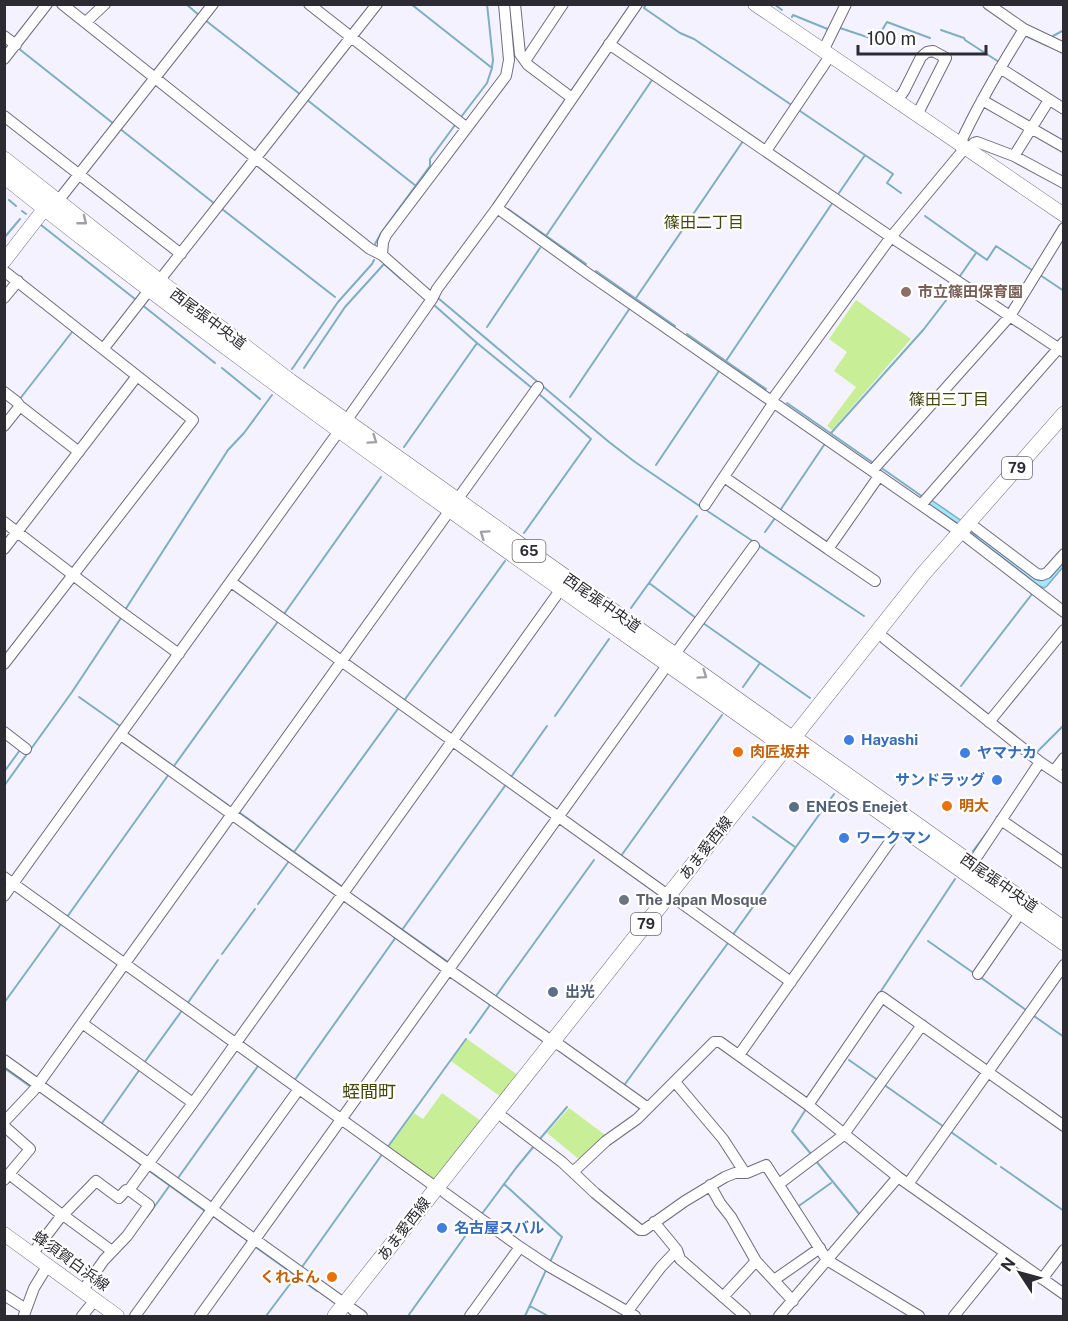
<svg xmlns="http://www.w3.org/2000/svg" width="1068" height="1321" viewBox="0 0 1068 1321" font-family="'Public Sans','Noto Sans JP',sans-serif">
	<rect width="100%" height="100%" fill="#f5f2ff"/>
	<path fill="#c8ef97" d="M856,300L911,339L832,430L827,426L856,387L834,371L847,352L829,339Z
		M467,1039L518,1075L501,1097L451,1061Z
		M442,1093L481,1121L434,1181L387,1149L414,1113L423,1119Z
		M569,1108L608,1137L581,1161L547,1133Z"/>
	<path fill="#a0e6ff" stroke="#7daec2" stroke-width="1.5" d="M930,499L959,519L1038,580C1049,580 1057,566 1063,558V567L1047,586L1044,588L1039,586L977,538L976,536L927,503Z"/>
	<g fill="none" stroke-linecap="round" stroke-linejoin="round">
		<path stroke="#7daec2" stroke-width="2" d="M186,4L200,16
			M411,4L492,68L487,83L461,117
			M487,4L493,60L492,67
			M646,4L644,8L680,33L694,39L793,106
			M774,4L782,10
			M792,17L793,15L830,30
			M205,20L301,95
			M837,27L876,40L887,22L930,38
			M941,30L964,38L965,40L999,62
			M1023,38L1026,36L1048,46
			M1051,39L1053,36L1064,30
			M18,48L114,124
			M306,99L416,186
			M800,111L893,174L887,183L901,193
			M119,128L215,204
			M839,193L865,155
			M9,200L16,206
			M222,209L335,297
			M508,209L586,264
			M22,211L26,214
			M925,216L987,260L996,246L1032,270
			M41,225L135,299
			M546,236L652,80
			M4,238L20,219
			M375,244L381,233L430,166V159L455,125
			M596,271L675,326
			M1040,275L1064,291
			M960,276L976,253
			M438,298L609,442L635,462L701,507
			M636,298L743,141
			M141,304L215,363
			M434,305L477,343L532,388
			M487,327L540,248
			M687,334L766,389
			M726,361L833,202
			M222,368L260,399
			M304,368L345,307L384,264L401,279
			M292,369L338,302L372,264L374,260
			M570,397L630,308
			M19,400L72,332
			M787,403L872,462
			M831,433L924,329L957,286
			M404,447L477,343
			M656,465L719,371
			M883,469L923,497
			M781,509L824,445
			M706,510L754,542
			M765,532L775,518
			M524,533L591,439L539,394
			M758,545L864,616
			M649,583L696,618
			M631,608L697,516
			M125,610L228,450L244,433L272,395
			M284,614L381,477
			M703,623L760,663
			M961,686L1032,594
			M743,687L760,663L810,698
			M79,697L120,726
			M403,702L505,561
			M555,716L609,639
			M131,736L228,805
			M31,749L72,692L121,618
			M1036,753L1064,725
			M174,766L279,620
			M4,772L20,750
			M511,777L547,726
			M4,786L27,754
			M240,813L341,886
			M753,817L795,847
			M973,851L988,831
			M294,852L400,706
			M621,856L722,715
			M258,904L289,861
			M366,904L448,962
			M67,917L169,774
			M402,930L507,783
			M732,936L834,794
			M928,941L975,974
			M222,954L255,909
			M980,977L1026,1010
			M879,994L955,879
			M496,996L594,860
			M4,1003L61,924
			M187,1004L218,960
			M1034,1016L1064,1037
			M470,1033L490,1005
			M849,1060L879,1081
			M144,1063L183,1009
			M4,1068L31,1087
			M294,1081L396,937
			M625,1084L728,943
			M883,1084L944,1127
			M805,1108L806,1109L792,1131L811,1154
			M102,1123L140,1069
			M951,1132L996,1164
			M539,1140L567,1107
			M387,1148L466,1039
			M131,1157L143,1166
			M816,1161L860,1215
			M1001,1167L1064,1211
			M148,1170L205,1211
			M178,1178L258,1066
			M504,1184L562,1237L549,1264
			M796,1208L831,1183
			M481,1215L516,1168L534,1146
			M213,1216L248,1241
			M147,1217L170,1185
			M257,1248L317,1291
			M302,1267L383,1153
			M530,1306L548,1316
			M266,1316L296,1276
			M408,1316L476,1221
			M525,1316L547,1268"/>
		<defs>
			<path id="street" d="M62,4L370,249L382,255L432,299
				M309,4L467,128
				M515,4L520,54L528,65L572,98
				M988,4L1024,29L1064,48
				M86,22L105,4
				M4,36L16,45
				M609,44L891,237L1064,352
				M823,51L846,4
				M4,59L47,4
				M525,61L563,4
				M1000,68L1064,109
				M982,100L1064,147
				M897,101L904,91L921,57L927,52L933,51L946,58L917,115
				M4,116L181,254
				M960,144C978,104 1001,66 1024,29
				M968,150L974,143L977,142L1014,156L1064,183
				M766,151L830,56
				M1014,156L1049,100
				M58,201L213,4
				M497,208L587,273L960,532L1064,612
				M382,255L383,242L386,235L506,76L509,60L504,4
				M4,271L193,420L4,664
				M159,281L377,4
				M4,298L18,281
				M104,348L150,289
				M4,392L17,402L20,406L79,452
				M772,400L891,237L965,148
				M346,421L432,299L437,289L497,208L637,4
				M4,426L20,406
				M872,471L1010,316L1064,228
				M724,477L828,549L879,476
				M457,500L538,387
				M705,505L774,402
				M921,505L1064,342
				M4,522L120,611L179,654
				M976,528L1037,574L1042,575L1047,573L1064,554
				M4,549L137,376
				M828,549L875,581
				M231,582L669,896
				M884,638L1040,762L1064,778
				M675,654L754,546
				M989,722L1064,630
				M4,732L26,749
				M121,735L449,970L553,1042L561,1046L648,1108
				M1054,771L1064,758
				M1001,820L1064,863
				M972,864L1040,762
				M4,877L437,1188
				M4,896L339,431
				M677,900L791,982
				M978,974L1021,912
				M82,1023L193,1103
				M739,1055L901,826
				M4,1060L345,1304
				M675,1082L723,1139L745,1173
				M808,1105L882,997L1064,1126
				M504,1118L562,1162L595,1193L640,1230H644L685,1201L725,1177L735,1173H747L766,1165L827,1260L919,1316
				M4,1122L34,1090L450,510
				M4,1126L30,1149L4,1180
				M844,1134L922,1025
				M573,1172L606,1141L637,1119L714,1042H720L808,1105L898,1177L1064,1294
				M9,1174L62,1215
				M779,1184L845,1134
				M908,1184L1064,965
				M710,1185L720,1203L731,1217L756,1261L793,1301
				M445,1193L520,1247L550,1267L635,1316
				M63,1215L112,1251
				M654,1222L677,1250L680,1259L745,1316
				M33,1253L59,1219L96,1181L119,1198L126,1190H129
				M1042,1279L1064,1250
				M774,1280L820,1248
				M83,1290L104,1260L127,1236L149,1205L129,1190L193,1103L561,589
				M4,1295L26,1309
				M723,1297L756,1261
				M352,1309L362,1316
				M627,1312L661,1267L677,1250
				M25,1316L24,1315L34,1288L48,1265
				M82,1316L95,1300
				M135,1316L299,1089
				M200,1316L668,664
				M470,1316L520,1247
				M779,1316L898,1177
				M954,1316L1005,1253"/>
			<path id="secondary" d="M755,4L1064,215
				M4,261L52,199
				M4,1234L117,1316"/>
			<path id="primary" d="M4,159L159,281L290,381L793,739L802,743L1064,929
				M4,176C256,378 523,561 786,748L795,752L1064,943
				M335,1316L924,573L1064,414"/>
		</defs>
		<use href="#street" stroke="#706b7e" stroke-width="12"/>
		<use href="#secondary" stroke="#706b7e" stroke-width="15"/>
		<use href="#primary" stroke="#706b7e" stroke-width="16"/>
		<use href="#street" stroke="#fff" stroke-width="10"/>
		<use href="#secondary" stroke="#fff" stroke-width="14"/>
		<use href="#primary" stroke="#fff" stroke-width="15"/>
	</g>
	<defs><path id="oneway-chevron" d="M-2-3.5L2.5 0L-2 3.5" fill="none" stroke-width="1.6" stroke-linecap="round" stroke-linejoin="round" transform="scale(1.5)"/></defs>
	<g stroke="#a09fa3">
		<use href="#oneway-chevron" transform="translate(83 221) rotate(38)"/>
		<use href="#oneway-chevron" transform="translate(373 440) rotate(35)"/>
		<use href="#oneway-chevron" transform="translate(484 534) rotate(-145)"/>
		<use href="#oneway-chevron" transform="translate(703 675) rotate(35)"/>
	</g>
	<circle fill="#8d6e63" stroke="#fff" stroke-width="2" cx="906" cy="292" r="6"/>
	<g fill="#3f7fe0" stroke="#fff" stroke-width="2">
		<circle cx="849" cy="740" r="6"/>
		<circle cx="965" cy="753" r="6"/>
		<circle cx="997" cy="780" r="6"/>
		<circle cx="844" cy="838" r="6"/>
		<circle cx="442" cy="1228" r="6"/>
	</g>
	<g fill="#e8710a" stroke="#fff" stroke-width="2">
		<circle cx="738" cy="752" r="6"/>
		<circle cx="947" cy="806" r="6"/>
		<circle cx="332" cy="1277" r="6"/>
	</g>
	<g fill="#5c6f8a" stroke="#fff" stroke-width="2">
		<circle cx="794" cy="807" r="6"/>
		<circle cx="553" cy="992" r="6"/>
	</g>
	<circle fill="#6b7280" stroke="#fff" stroke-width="2" cx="624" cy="900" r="6"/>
	<g text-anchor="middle" stroke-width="4.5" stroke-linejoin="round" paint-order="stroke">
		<g fill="#fff" stroke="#6b6a70" stroke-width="1.5">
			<rect x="1002" y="457" width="30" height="22" rx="4.5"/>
			<rect x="512.5" y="540" width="33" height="22" rx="4.5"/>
			<rect x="631" y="913" width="30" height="22" rx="4.5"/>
		</g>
		<g font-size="14" font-weight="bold" fill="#2c2a32">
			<text x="1017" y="473">79</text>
			<text x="529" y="556">65</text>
			<text x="646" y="929">79</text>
		</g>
		<g font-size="15" font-weight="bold" fill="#785e54" stroke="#fff" text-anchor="start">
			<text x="918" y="297">市立篠田保育園</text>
		</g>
		<g font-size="15" fill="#2c2a32" stroke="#fff">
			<text transform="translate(208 319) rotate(37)" y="5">西尾張中央道</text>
			<text transform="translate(602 603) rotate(35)" y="5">西尾張中央道</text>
			<text transform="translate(706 848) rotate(-52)" y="5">あま愛西線</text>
			<text transform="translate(999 883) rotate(35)" y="5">西尾張中央道</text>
			<text transform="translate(404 1229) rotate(-52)" y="5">あま愛西線</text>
			<text transform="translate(71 1261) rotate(36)" y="5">蜂須賀白浜線</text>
		</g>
		<g font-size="15" font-weight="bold" fill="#366cbe" stroke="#fff" text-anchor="start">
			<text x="861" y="745">Hayashi</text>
			<text x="977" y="758">ヤマナカ</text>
			<text x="985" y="785" text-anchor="end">サンドラッグ</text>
			<text x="856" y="843">ワークマン</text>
			<text x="454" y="1233">名古屋スバル</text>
		</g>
		<g font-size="15" font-weight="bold" fill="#c56008" stroke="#fff" text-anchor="start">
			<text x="750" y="757">肉匠坂井</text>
			<text x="959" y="811">明大</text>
			<text x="320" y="1282" text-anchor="end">くれよん</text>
		</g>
		<g font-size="15" font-weight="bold" fill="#4e5e75" stroke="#fff" text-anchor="start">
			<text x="806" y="812">ENEOS Enejet</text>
			<text x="565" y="997">出光</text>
		</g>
		<g font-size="15" font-weight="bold" fill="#5b616d" stroke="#fff" text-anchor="start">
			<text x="636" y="905">The Japan Mosque</text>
		</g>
		<g font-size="16" fill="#43480a" stroke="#fff">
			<text x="704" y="228">篠田二丁目</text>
			<text x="949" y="405">篠田三丁目</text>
		</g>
		<g font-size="18" fill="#43480a" stroke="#fff">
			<text x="369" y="1098">蛭間町</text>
		</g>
	</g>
	<rect width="1068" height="1321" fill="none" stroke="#2c2a32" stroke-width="12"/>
	<g transform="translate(1020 1273) rotate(306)" stroke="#ffffff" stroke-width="4.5" paint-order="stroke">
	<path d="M0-4.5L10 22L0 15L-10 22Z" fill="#2c2a32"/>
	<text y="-9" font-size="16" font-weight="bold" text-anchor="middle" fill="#2c2a32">N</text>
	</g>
	<path d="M858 45v9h128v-9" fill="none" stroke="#2c2a32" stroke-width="3"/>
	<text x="867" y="45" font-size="18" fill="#2c2a32" stroke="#ffffff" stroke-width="4.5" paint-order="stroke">100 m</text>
</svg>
